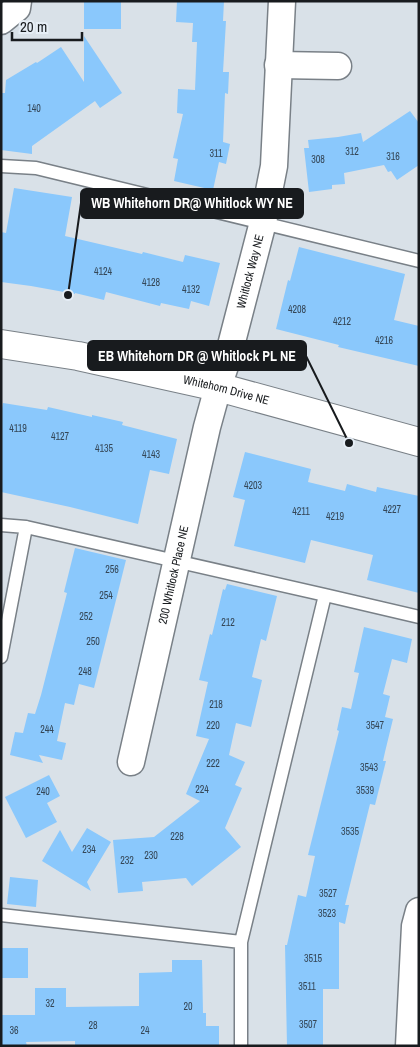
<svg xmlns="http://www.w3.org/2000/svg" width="420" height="1047" viewBox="0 0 420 1047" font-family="'Archivo Narrow',sans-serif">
	<rect width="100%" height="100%" fill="#d9e1e8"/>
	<path fill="#8ac8fc" d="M84,1H121V29H84Z
		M177,1H224L223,21H226L223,72H229L228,94L225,93L223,142L230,144L226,164L219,162L213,190L174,181L178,159L173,158L183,114L177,113L178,89L195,90L197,42H192L193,23L176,22Z
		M84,36L122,93L100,108L95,101L32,146V154L1,150V93H5L6,80L36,62L37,63L61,47L84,82Z
		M410,111L419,123V165L397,180L391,171L388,172L384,165L344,173L345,184L332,185V189L309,192L304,148H309L308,140L338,137L361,133L363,142Z
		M14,188L72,197L65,236L142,254L143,252L183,262L185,255L220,263L209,306L191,301L189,309L161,303L160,306L106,292L104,300L75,293V294L31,286L1,282V232L6,233Z
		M299,247L405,274L394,320L419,326V366L338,347L339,345L276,329L288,280L290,281Z
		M3,403L47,410L48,407L92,417V415L123,422L122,425L177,439L169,474L150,470L138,524L70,507L1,492V413Z
		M245,452L311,469L308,482L345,491L347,484L376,492L377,487L419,496V593L367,580L373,555L311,540L305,563L234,546L245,500L233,497Z
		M75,548L126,560L94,688L79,684L74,705L65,703L57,741L66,743L62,760L39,755L43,763L10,755L15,732L23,733L28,713L35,714L41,695L67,593L64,592Z
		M227,584L277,596L266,641L261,639L252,677L262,680L251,727L236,723L229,755L245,762L235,785L242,788L225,828L241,847L192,886L186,878L142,882L143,891L118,893L113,840L154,837L200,801L186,794L209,739L196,736L208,682L199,680L210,634L212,635L223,589L225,590Z
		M364,627L412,639L407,663L392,659L383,694L390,696L385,717L393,719L385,752L383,761H386L375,805L370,804L345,905H349L345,924L339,922V989H323V1046H287L285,945H287L298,895L306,897L315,856L308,855L339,731L337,730L342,707L351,709L359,673L354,672Z
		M49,775L60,796L47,803L57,822L26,838L5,797Z
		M87,828L111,842L87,882L91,891L42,861L60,830L72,852Z
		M10,877L38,880L36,907L7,904Z
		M1,948H28V978H1Z
		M172,960H202L203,1013H206V1026H219V1046H75V1041L26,1042L27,1046H1V1015H35V988H66V1007L139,1006V973L172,972Z"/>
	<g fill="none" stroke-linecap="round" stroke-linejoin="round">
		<defs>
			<path id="service" d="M1,166L36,168L419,261
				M1,525L26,527L325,595L241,942L1,915
				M325,595L419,617
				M1,657L26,527
				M241,942V1046"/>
			<g id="minor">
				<path d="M1,21L17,8L18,1"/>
				<path d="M278,65L338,66"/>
				<path id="s1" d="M131,762L207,427L218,387L228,357L263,222L274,166L282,1"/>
				<path d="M409,1046L415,926L419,911"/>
			</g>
			<g id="tertiary">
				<path id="s2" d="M1,344L78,356L218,387L419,442"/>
			</g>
		</defs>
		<use href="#service" stroke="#798087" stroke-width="15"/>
		<use href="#minor" stroke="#798087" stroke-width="29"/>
		<use href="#tertiary" stroke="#798087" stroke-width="30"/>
		<use href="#service" stroke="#fff" stroke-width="12"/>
		<use href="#minor" stroke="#fff" stroke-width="26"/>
		<use href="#tertiary" stroke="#fff" stroke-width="28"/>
	</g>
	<g text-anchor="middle" stroke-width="4" stroke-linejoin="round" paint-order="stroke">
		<g font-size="10" fill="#344656">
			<text x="34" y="112">140</text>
			<text x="352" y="155">312</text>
			<text x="216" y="157">311</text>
			<text x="393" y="160">316</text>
			<text x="318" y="163">308</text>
			<text x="103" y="275">4124</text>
			<text x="151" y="286">4128</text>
			<text x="191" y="293">4132</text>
			<text x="297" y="313">4208</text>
			<text x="342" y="325">4212</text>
			<text x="384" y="344">4216</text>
			<text x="18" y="432">4119</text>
			<text x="60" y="440">4127</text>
			<text x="104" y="452">4135</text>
			<text x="151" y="458">4143</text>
			<text x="253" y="489">4203</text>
			<text x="392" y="513">4227</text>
			<text x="301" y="515">4211</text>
			<text x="335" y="520">4219</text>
			<text x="112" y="573">256</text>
			<text x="106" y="599">254</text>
			<text x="86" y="620">252</text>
			<text x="228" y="626">212</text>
			<text x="93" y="645">250</text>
			<text x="85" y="675">248</text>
			<text x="216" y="708">218</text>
			<text x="213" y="729">220</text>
			<text x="375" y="729">3547</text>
			<text x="47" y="733">244</text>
			<text x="213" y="767">222</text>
			<text x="369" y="771">3543</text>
			<text x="202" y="793">224</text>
			<text x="365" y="794">3539</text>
			<text x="43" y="795">240</text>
			<text x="350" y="835">3535</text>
			<text x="177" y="840">228</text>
			<text x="89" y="853">234</text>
			<text x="151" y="859">230</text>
			<text x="127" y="864">232</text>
			<text x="328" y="897">3527</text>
			<text x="327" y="917">3523</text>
			<text x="313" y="962">3515</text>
			<text x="307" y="990">3511</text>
			<text x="50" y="1007">32</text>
			<text x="188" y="1010">20</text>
			<text x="308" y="1028">3507</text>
			<text x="93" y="1029">28</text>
			<text x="14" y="1034">36</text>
			<text x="145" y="1034">24</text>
		</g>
		<g font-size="12" fill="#181b1e" stroke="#e6eef6">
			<text dy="4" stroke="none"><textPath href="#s1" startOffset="505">Whitlock Way NE</textPath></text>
			<text dy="4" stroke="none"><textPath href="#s2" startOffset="230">Whitehorn Drive NE</textPath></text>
			<text dy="4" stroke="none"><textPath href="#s1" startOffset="192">200 Whitlock Place NE</textPath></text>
		</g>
	</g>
	<path fill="none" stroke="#181b1e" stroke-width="2" d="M68 295L81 203M349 443L306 356"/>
	<g fill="#181b1e" stroke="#e6eef6" stroke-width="2">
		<circle cx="68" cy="295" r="5"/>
		<circle cx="349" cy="443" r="5"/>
	</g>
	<g fill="#181b1e" stroke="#181b1e" stroke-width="2">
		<rect x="81" y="189" width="222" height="29" rx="5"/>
		<rect x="88" y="341" width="218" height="29" rx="5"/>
	</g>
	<g font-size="14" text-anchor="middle" font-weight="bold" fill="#fff">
		<text x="192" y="208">WB Whitehorn DR@ Whitlock WY NE</text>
		<text x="197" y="361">EB Whitehorn DR @ Whitlock PL NE</text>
	</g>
	<rect width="420" height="1047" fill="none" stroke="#181b1e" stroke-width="5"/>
	<path d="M12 32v8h70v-8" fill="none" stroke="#181b1e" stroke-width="2.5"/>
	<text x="20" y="32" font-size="15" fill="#181b1e" stroke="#e6eef6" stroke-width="4" paint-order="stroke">20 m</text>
</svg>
